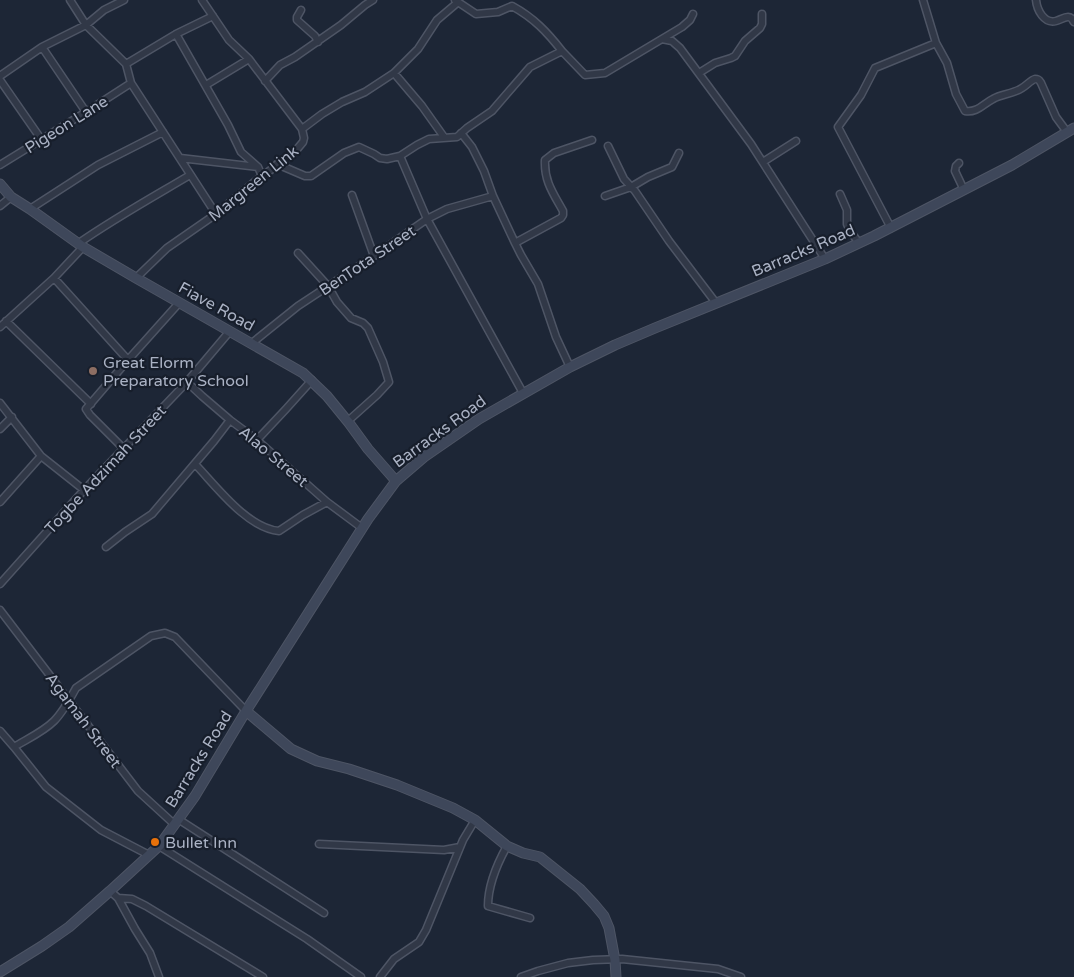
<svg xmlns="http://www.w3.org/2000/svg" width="1074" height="977" viewBox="0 0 1074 977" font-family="'Varela Round',sans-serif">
	<rect width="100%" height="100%" fill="#1d2636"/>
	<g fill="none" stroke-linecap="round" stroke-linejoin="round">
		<defs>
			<path id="street" d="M70,0L86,25L126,64L131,83L216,214
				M923,0L936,43L947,63L956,94L965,111C977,113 983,104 993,99C1002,94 1013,94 1022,88C1026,86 1031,80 1035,79C1039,79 1039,80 1041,83L1056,117L1067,132
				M1036,0C1037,10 1044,24 1056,21C1060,20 1064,17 1068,17C1072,17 1072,19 1074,22
				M301,10L297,17V20L315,36L318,42
				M176,34L228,125L241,152L258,167L262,176
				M662,39L672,41L680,48L751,144L825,259
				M42,47L86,112
				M562,51L585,75L605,73L682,27L690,20L693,14
				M126,64L176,34L213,16
				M394,73L422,106L444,137
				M699,73L715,63L731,58L735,56L745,41L760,28L762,24V14
				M0,76L42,47L86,25L104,10L124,0
				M0,80L41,139
				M265,81L280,65L295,57L341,25L365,5L373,0
				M206,85L249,59
				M302,129L322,114L342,102L365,92L394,73L418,49L437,20L457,3
				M461,133L472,147L484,171L493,196L515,243L521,255L538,284L556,337L570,367
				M608,146L624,179L635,191L669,241L716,303
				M400,156L427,219L523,393
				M180,158L258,167
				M763,162L796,141
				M959,163L956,166L955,171L964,190
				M277,164L305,176H311L344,153L359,147L374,154L380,158L387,159L400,156L417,145L429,139L457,137L467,128L492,111L530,67L562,51C547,32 534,18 512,6L498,12L476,14L455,0
				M0,165L86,112L131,83
				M840,194L847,210V224L850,231L859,243
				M352,195L374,256
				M605,196L631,187L648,177L672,167L679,153
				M0,206L11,197
				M30,209L98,165L163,132
				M891,228L838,127L861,95L875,68L936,43
				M79,243C115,218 153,197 190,175
				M515,243L561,218L563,215V211C553,193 544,181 545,160L554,153L592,140
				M298,253L328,286L337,302L351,318L363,323L368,328L383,362L389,382L377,395L348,421
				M54,278L128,360
				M136,278L167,248L216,214L258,179L293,154L303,142L304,138L302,129L249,59L229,40L202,0
				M6,321L91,404
				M0,327L54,278L83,247
				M252,343L298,306L374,256L427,219L447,209L493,196
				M187,382L202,396L230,420L257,440L327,502L362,528
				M0,403L41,456L84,490
				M0,429L12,417
				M257,440L286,409L312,380
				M124,449L90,415L86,409L128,360L179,303
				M195,464C216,486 247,528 279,531L303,515L327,502
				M0,502L41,456
				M106,547L125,532L152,514L214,441L230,420
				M0,584L84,490L187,382L230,331
				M0,610L138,791L174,824
				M0,731L14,747L46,787L101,830L149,855
				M14,747C27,739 43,732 54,721C63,712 70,699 76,688L151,636L165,633L175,637L246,711
				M178,819L324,913
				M319,844L444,850L460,847
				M159,846L307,939L361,977
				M507,846C497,864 488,884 488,906L530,918
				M110,891L118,898L135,929L150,953L159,977
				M118,898L132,899L146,906L263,977
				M380,977L394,959L419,942L426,930L463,840L475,820
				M521,977L538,971L568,963L593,960L622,959L718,969L741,977"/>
			<path id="secondary" d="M0,184L11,197L30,209L83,247L136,278L303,373L327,396L349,423L368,449L396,481
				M246,711L291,749L317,761L349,769L397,785L453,808L475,820L507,846L523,853L540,857L580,889L594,904L604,916L609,928L615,960L616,977
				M0,972L42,946L69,927L110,891L159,846L195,796L246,711L368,519L396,481L424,457L479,419L570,367L615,345L655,328L825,259L874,236L1012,165L1074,128"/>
		</defs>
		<use href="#street" stroke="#4e5565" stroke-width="9"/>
		<use href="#secondary" stroke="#4e5565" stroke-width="11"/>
		<use href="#street" stroke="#313847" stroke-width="6"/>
		<use href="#secondary" stroke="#3e475a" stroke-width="9"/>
	</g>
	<circle fill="#8d6e63" stroke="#171e2b" stroke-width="2" cx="93" cy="371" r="5"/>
	<circle fill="#e8710a" stroke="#171e2b" stroke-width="2" cx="155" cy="842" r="5"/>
	<g text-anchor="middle" stroke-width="4.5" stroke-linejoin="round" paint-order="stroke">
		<g font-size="16" fill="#aab2c4" stroke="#171e2b">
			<text transform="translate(66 124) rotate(-32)" y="6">Pigeon Lane</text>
			<text transform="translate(253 183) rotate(-39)" y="6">Margreen Link</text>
			<text transform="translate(803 250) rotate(-23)" y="6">Barracks Road</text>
			<text transform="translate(367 260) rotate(-34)" y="6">BenTota Street</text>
			<text transform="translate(217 306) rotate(29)" y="6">Fiave Road</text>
			<text transform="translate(439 431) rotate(-36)" y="6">Barracks Road</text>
			<text transform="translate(274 456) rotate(40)" y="6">Alao Street</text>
			<text transform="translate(105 469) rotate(-47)" y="6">Togbe Adzimah Street</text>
			<text transform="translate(84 720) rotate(53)" y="6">Agamah Street</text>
			<text transform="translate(198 759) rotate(-58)" y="6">Barracks Road</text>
		</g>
		<g font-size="16" fill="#aab2c4" stroke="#171e2b" text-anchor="start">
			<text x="103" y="368">Great Elorm<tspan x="103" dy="18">Preparatory School</tspan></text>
			<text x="165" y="848">Bullet Inn</text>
		</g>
	</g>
</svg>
